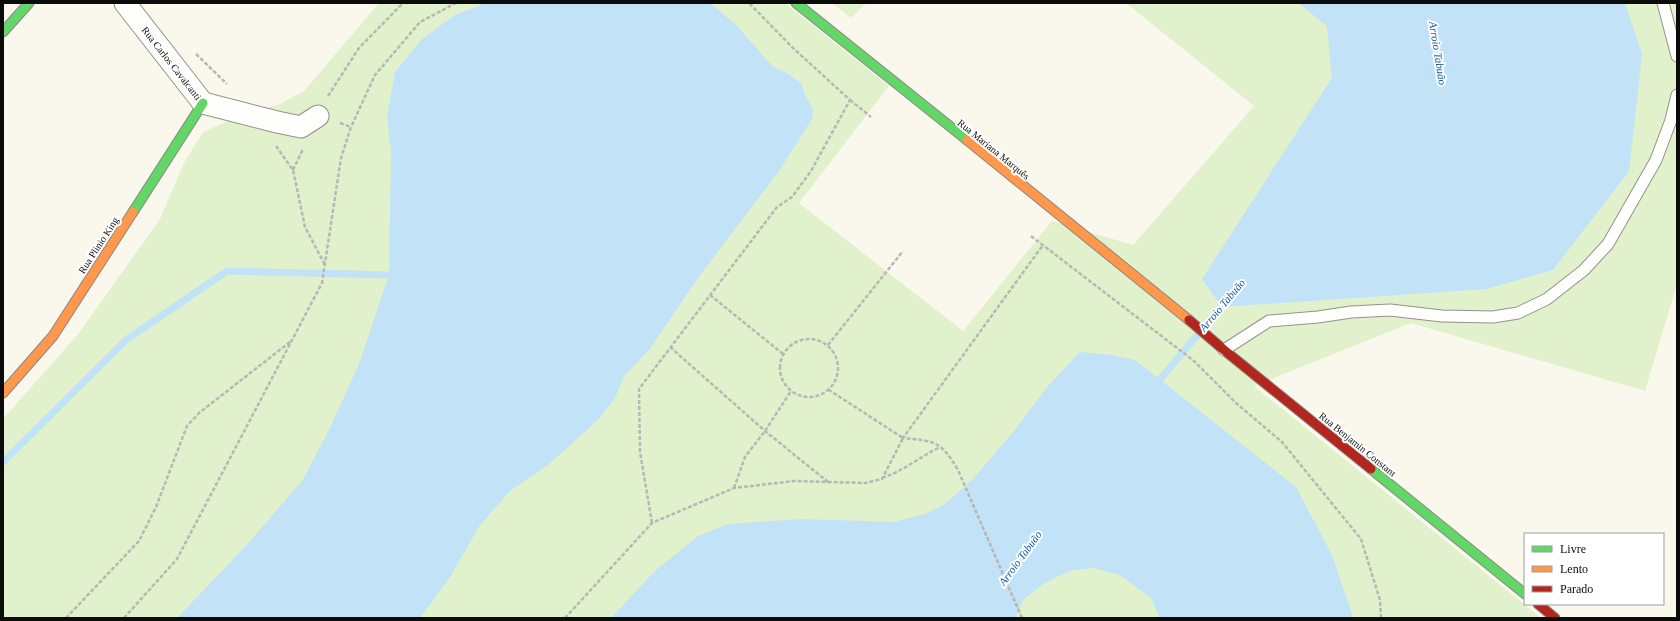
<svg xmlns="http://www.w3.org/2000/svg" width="1680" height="621" viewBox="0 0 1680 621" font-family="Georgia,serif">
	<rect width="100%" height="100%" fill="#faf8ed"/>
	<path fill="#e1f1cb" d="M379,3H785L889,86L799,203L963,331L1052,221L1133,245L1254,106L1126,3H1677V284L1645,391L1411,323L1254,386L1541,618H3V419L79,333L160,219L184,163L203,132L239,116L278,105L304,91Z
		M832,3H866L851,18Z"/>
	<path fill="#c1e2f7" d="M486,3H710L736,25L773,67L787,73L801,83L806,97L813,109L812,119L779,171L700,275L649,350L624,376L615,398L599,419L548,465L510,491L480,525L450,577L420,618H177L245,547L302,481L329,430L359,364L389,275L391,151L387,117L395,72L422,39L455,15Z
		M1298,3H1625L1642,54L1629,171L1553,270L1486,289L1222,307L1202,279L1332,78L1327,26Z
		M1080,352L1112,355L1135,360L1296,487L1332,555L1352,614V618H1160L1151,598L1120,575L1094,568L1074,570L1056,577L1042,585L1024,599L1015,618H611L655,571L698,536L728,524L801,519L894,522L925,514L945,504L973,479L1014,431L1049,385Z"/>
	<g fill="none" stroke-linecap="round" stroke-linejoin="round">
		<path stroke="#c1e2f7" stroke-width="7" d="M1154,387L1227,299
			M3,462L126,340L227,271L389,275"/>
		<defs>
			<path id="lane" d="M1663,3L1677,56
				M1224,350L1269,321L1318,317L1351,312L1390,310L1442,316L1493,317L1518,313L1547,299L1584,270L1608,244L1656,160L1671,120L1677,95"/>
			<path id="street" d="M125,3L203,103L277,122L301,127L318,116"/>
			<path id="fast" d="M796,3L967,140
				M3,32L29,3
				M133,212L203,103
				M1371,469L1525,594"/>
			<path id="slow" d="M967,140L1189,320
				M3,393L53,336L133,212"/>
			<path id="jam" d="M1189,320L1224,350L1371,469
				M1538,604L1555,618"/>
		</defs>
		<use href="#lane" stroke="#93928d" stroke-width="13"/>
		<use href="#street" stroke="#93928d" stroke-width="23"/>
		<use href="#fast" stroke="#898883" stroke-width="11"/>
		<use href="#slow" stroke="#898883" stroke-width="11"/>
		<use href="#jam" stroke="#898883" stroke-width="11"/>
		<path stroke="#b7b7b5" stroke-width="2.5" stroke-dasharray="4 2" stroke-linecap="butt" d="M196,54L227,84
			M328,96L359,48L403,3
			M850,100L871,117
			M340,123L351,127
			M276,146L293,170L305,227L325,265
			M293,170L303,149
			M1031,236L1194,361L1236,403L1282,442L1361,539L1380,600L1381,618
			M710,295L783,354
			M780 368a29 29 0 1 1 58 0a29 29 0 1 1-58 0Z
			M828,345L903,251
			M670,347L765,431L828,482
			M882,478C903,471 920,457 940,447
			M734,488L745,457L765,431L791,391
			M652,523L640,452L639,389L777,207L792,197L811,171L850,100L793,48L749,3
			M66,618L139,541L156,507L187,426L199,413L290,342
			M124,618L177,559L322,283L341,158L351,127L375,75L420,22L456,3
			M565,618L652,523L734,488L794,481L865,483L882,479L903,438L829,390
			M1022,618L958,470C941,441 935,441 903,438L1043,245"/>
		<use href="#lane" stroke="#fefefc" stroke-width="11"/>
		<use href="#street" stroke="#fefefc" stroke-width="21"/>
		<use href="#fast" stroke="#63d668" stroke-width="9"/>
		<use href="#slow" stroke="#ff974d" stroke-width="9"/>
		<use href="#jam" stroke="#b3261e" stroke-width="9"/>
	</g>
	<g text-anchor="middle" stroke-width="4" stroke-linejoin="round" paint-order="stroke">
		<g font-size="10" fill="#0b0b0b" stroke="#fff">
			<text transform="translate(172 63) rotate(52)" y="4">Rua Carlos Cavalcanti</text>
			<text transform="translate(994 149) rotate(39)" y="4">Rua Mariana Marquês</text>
			<text transform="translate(98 245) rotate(-57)" y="4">Rua Plinio King</text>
			<text transform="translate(1358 444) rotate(39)" y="4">Rua Benjamin Constant</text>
		</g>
		<g font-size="11" font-style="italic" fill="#0b5aa5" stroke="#fff">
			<text transform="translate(1438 53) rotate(81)" y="4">Arroio Tabuão</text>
			<text transform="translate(1222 305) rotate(-50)" y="4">Arroio Tabuão</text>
			<text transform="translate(1020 558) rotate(-54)" y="4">Arroio Tabuão</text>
		</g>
	</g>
	<rect width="1680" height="621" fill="none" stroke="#0b0b0b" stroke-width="8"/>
	<rect x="1524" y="533" width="140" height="72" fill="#ffffff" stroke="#9d9d9d"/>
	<rect x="1532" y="546" width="20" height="6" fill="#63d668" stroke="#9d9d9d"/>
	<text x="1560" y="553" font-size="12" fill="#0b0b0b">Livre</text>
	<rect x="1532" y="566" width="20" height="6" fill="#ff974d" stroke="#9d9d9d"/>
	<text x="1560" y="573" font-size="12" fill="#0b0b0b">Lento</text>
	<rect x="1532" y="586" width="20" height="6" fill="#b3261e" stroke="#9d9d9d"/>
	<text x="1560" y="593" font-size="12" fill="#0b0b0b">Parado</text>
</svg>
